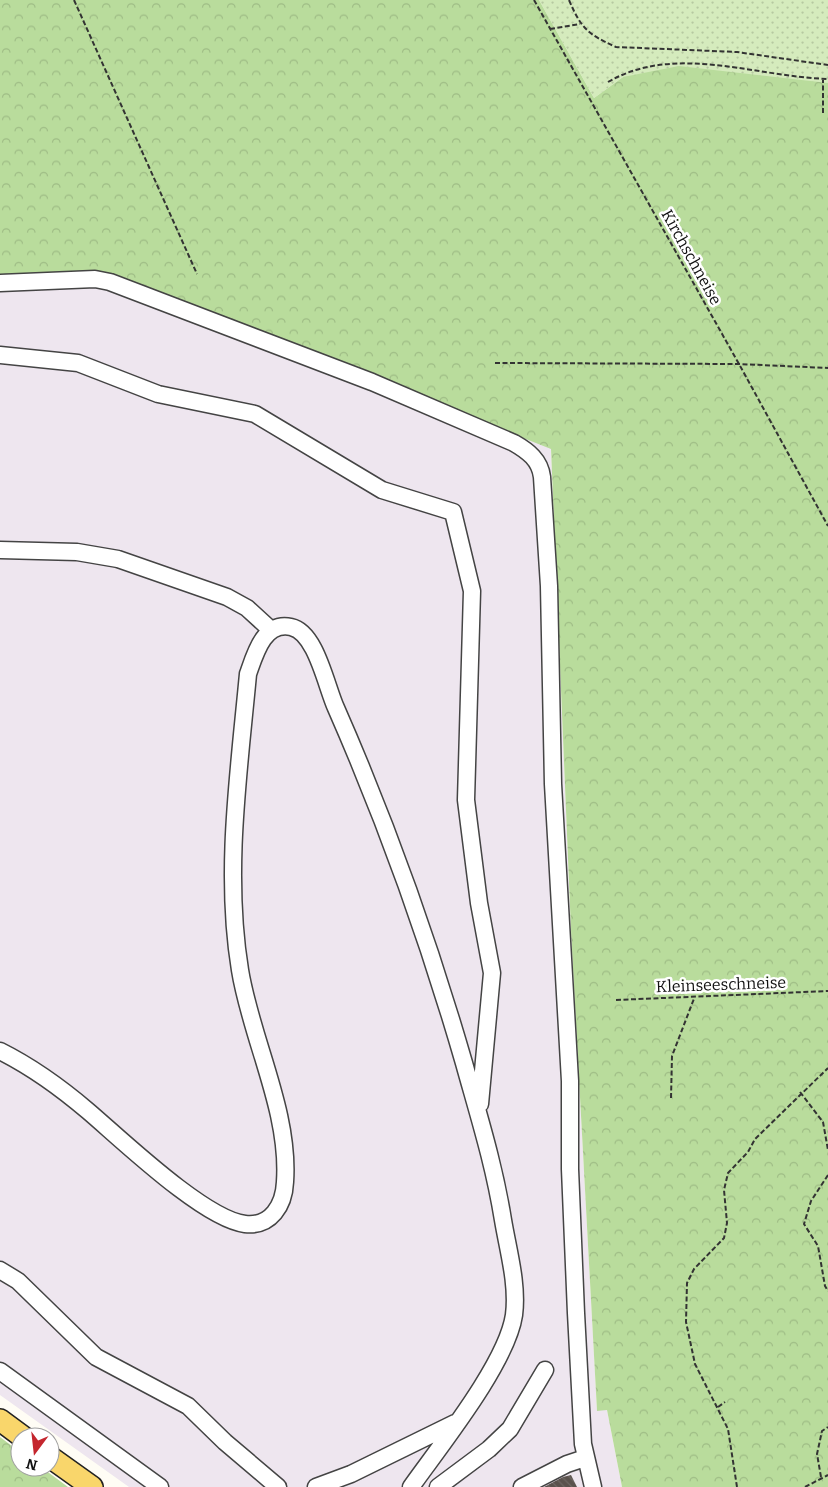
<svg xmlns="http://www.w3.org/2000/svg" width="828" height="1487" viewBox="0 0 828 1487" font-family="Bitter,serif">
	<defs>
		<pattern id="grass-dots" width="8" height="8" patternUnits="userSpaceOnUse" patternTransform="scale(1.25)"><rect width="8" height="8" fill="#d5ebbd"/><path d="M2 2h.1M6 6h.1" fill="none" stroke="#b6c8a1" stroke-width="1.8" stroke-linecap="round"/></pattern>
		<pattern id="forest-crowns" width="20" height="18" patternUnits="userSpaceOnUse" patternTransform="scale(1.25)"><rect width="20" height="18" fill="#b9dc9c"/><path d="M2 6a3 3 0 1 1 6 0M12 15a3 3 0 1 1 6 0" fill="none" stroke="#9ebc85"/></pattern>
		<pattern id="building-back-hatch" width="6" height="6" patternUnits="userSpaceOnUse" patternTransform="scale(1.25)"><rect width="6" height="6" fill="#5a524d"/><path d="M-1 5l2 2M0 0l6 6M5-1l2 2" fill="none" stroke="#6d6662"/></pattern>
	</defs>
	<rect width="100%" height="100%" fill="#fffdf5"/>
	<path fill="#eee6ef" d="M103,273L551,448L571,931L597,1410H607L622,1487H129L0,1395V277Z"/>
	<path fill="url(#grass-dots)" d="M539,0H828V83L623,77L594,98Z"/>
	<path fill="url(#forest-crowns)" d="M0,0H539L594,98L623,77L679,66L828,83V1487H622L607,1410L597,1411L571,931L551,449L103,273L0,277Z
		M0,1437L20,1452V1467H41L68,1487H0Z"/>
	<path fill="url(#building-back-hatch)" d="M571,1475L577,1487H544L563,1477Z"/>
	<g fill="none" stroke-linecap="round" stroke-linejoin="round">
		<defs>
			<path id="minor" d="M0,283L95,279L110,282L372,382L514,443C528,451 540,460 542,477L549,586L553,784L570,1081V1169L576,1313L583,1444L593,1487
				M0,355L78,363L158,394L255,414L382,490L453,512L472,591L466,800L479,903L492,973L480,1104
				M0,550L77,552L118,559L227,597L247,608L271,630
				M0,1051C32,1067 61,1088 88,1111C121,1139 204,1219 245,1224C271,1227 284,1205 285,1182C290,1111 251,1039 240,970C224,873 239,771 248,674C255,654 264,621 291,627C316,632 326,686 336,708C387,824 429,942 464,1063C479,1117 494,1164 503,1220C508,1250 518,1284 514,1315C507,1363 440,1446 411,1487
				M0,1270L18,1281L96,1357L188,1406L225,1442L278,1487
				M0,1371L160,1487
				M316,1487L351,1474L455,1423
				M438,1487L489,1449L510,1429L545,1370
				M522,1487L567,1464L585,1458"/>
			<path id="major" d="M0,1420L23,1437
				M50,1457L92,1487"/>
		</defs>
		<use href="#minor" stroke="#444" stroke-width="19"/>
		<use href="#major" stroke="#222" stroke-width="24"/>
		<path stroke="#333" stroke-width="2" stroke-dasharray="5 2.5" stroke-linecap="butt" d="M74,0L197,274
			M534,0L739,364L828,526
			M569,0C581,28 587,34 616,47L737,52L828,65
			M550,29L580,24
			M823,78V113
			M608,82C675,43 756,77 828,79
			M495,363L739,364L828,368
			M616,1000L828,991
			M800,1092L823,1122L828,1150
			M671,1098L672,1056L695,996
			M828,1175L811,1201L804,1224L818,1246L825,1286L828,1291
			M718,1407L725,1402
			M821,1477L817,1454L822,1431L828,1427
			M737,1487L728,1429L695,1364L686,1322L687,1283L694,1269L724,1238L727,1223L724,1190L728,1173L748,1152L755,1139L828,1068
			M805,1487L828,1475"/>
		<use href="#minor" stroke="#fff" stroke-width="16"/>
		<use href="#major" stroke="#f9d66b" stroke-width="21"/>
	</g>
	<g text-anchor="middle" stroke-width="5" stroke-linejoin="round" paint-order="stroke">
		<g font-size="16" fill="#111" stroke="#fff">
			<text transform="translate(692 257) rotate(61)" y="6">Kirchschneise</text>
			<text transform="translate(721 984) rotate(-2)" y="6">Kleinseeschneise</text>
		</g>
	</g>
	<g transform="translate(35 1452) rotate(195)"><circle r="24" fill="#ffffff" stroke="#a0a0a0"/>
	<path d="M0-4L9 19L0 12L-9 19Z" fill="#c4262e"/>
	<text y="-8" font-size="14" font-weight="bold" text-anchor="middle" fill="#111111">N</text>
	</g>
</svg>
